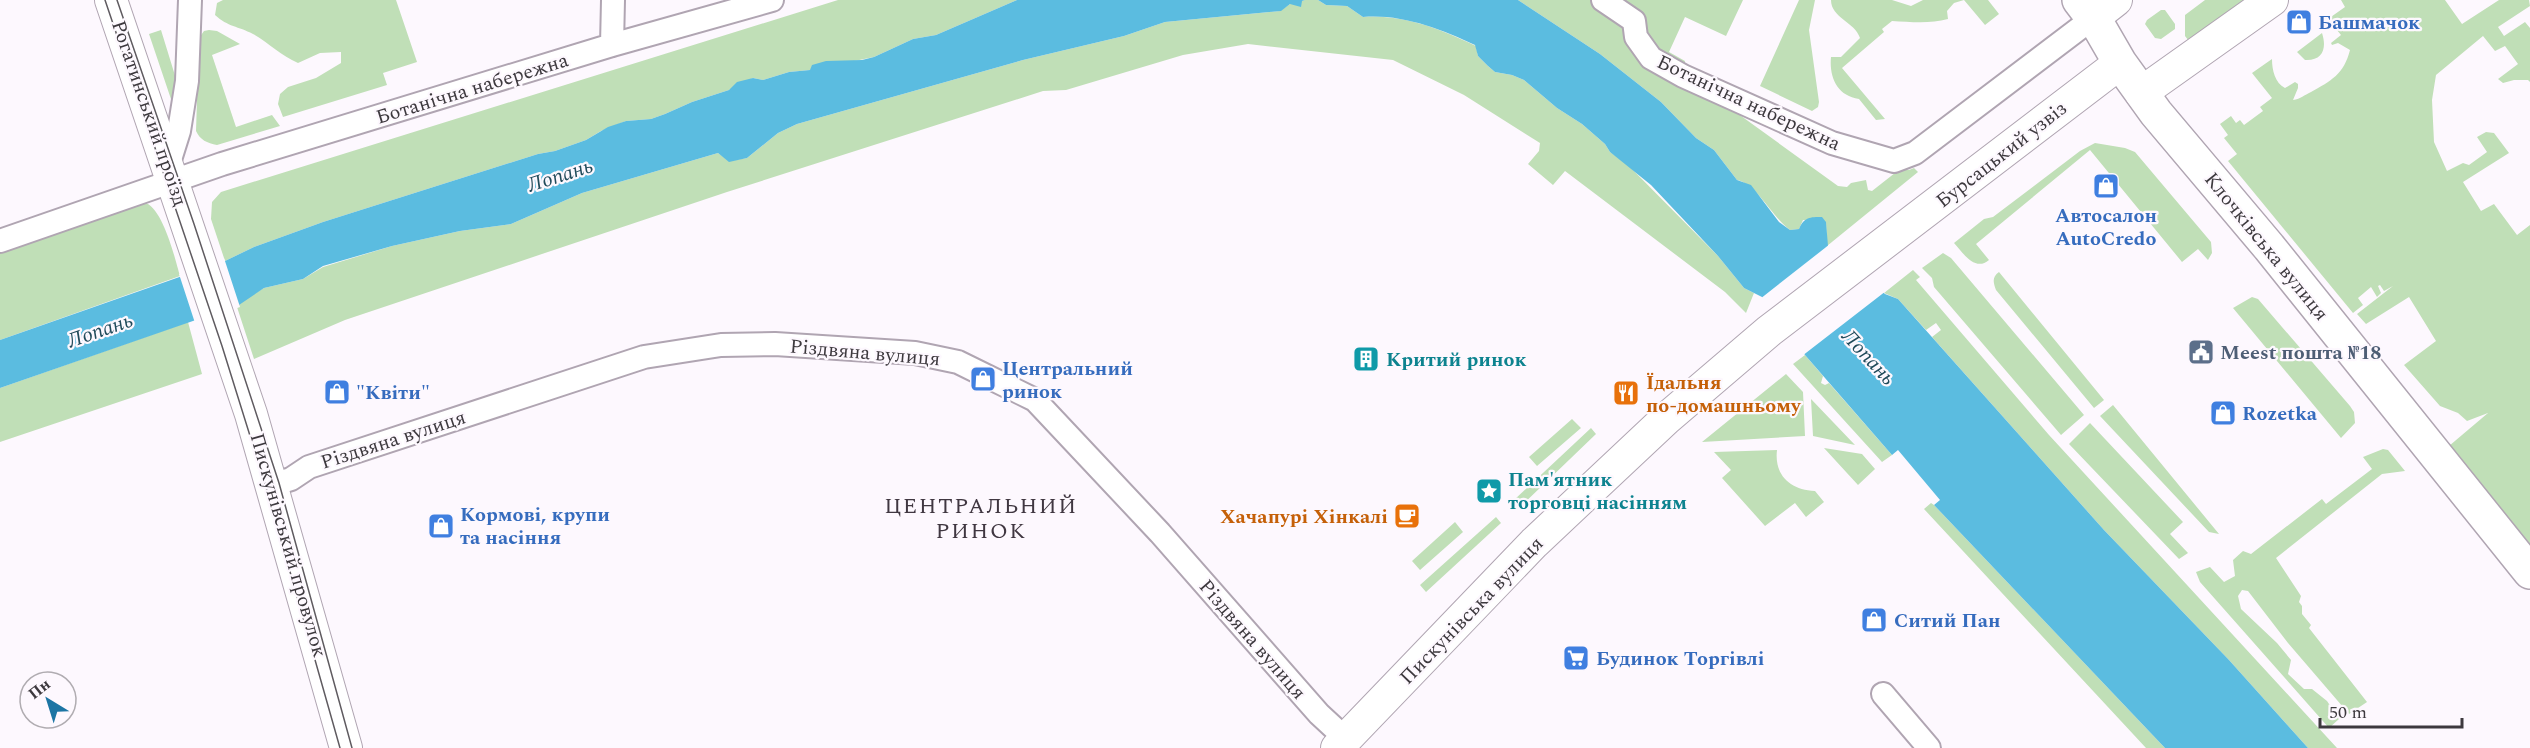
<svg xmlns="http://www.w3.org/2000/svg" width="2530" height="748" viewBox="0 0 2530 748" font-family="Spectral,serif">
	<rect width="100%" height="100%" fill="#fdf8fe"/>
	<path fill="#c0dfb7" d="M223,0H396L417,62L383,73L387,85L283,117L278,104L280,94L288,87L316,78L341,63V52L320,53L298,63C281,56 269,43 253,34C238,26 228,27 215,15L217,3Z
		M838,0H1017L936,35L913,39L874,57L810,70L789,72L763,80L753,78L729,90L692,102L665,114L651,119L626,121L601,131L586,140L555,151L538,154L323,222L254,247L225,261L211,219L212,202L221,192Z
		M1305,0H1318L1326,5L1347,6L1363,17C1403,14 1440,29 1476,46L1478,56L1488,66L1495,72L1512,75L1524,80L1557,108L1582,124L1605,144L1610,152L1627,164L1718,256L1744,288L1754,293L1746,313L1725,292L1565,171L1553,185L1528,164L1539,151L1540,143L1464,95L1393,60L1248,44L1183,55L1066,90L1043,91L727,192L345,320L254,359L236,304L264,288L303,279L323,267L392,246L460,231L511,224L582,193L718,153L729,161L747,158L778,133L797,124L1023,60L1124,36L1165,22L1280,11L1290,4Z
		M1518,0H1743L1726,36L1685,17L1669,52L1685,61V68L1730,108L1838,186L1847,187L1851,183L1866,180L1868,190L1872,191L1900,169L1909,170L1914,168L1918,172L1827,246L1826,222L1803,220L1799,229L1790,230C1772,217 1757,184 1737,180L1714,150L1696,138L1661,102L1600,54Z
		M1799,0H1815L1809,30L1819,102L1818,107L1812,111L1760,86Z
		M1831,0H1892L1911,6L1923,0H1964L1954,3L1947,11L1948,19C1930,24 1911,22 1892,21L1882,29L1884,32L1842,68L1885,119L1876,120L1859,99C1837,96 1829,77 1831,57H1841L1860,38C1855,22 1831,18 1831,0Z
		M1964,0H1988L1999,14L1985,25Z
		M2205,0H2256L2192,45L2185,36V15Z
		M2341,0H2445L2462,24L2499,0H2529L2530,6L2498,27L2504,36L2525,22L2530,28V82L2528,80H2514L2503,83L2498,79L2518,64L2505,46L2495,51L2483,36L2436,75L2432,100L2434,142L2447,171L2463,163L2469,165L2487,152L2477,137L2486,132L2494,133L2509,153L2463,182L2481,211L2494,204L2517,235L2530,225V544L2449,446L2488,413L2467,421L2458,413L2440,406L2404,365L2436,341L2409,297L2366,324L2357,314L2393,286L2384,291L2380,285L2378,286L2381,293L2377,297L2371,287L2358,298L2363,305L2353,313L2228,161L2237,154L2224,138L2228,135L2220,124L2231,116L2236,123L2240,120L2244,125L2263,111L2260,107L2272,98L2252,73L2272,59C2272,70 2275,83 2285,88L2295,82L2298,84V88L2293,100C2301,99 2304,95 2311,92C2331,81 2344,74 2350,50L2338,43L2332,45L2331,43L2341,35L2328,19L2345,7Z
		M2161,10H2165L2175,24V29L2161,39L2155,38L2145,24L2147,20Z
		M161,30L177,82L174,108L149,34Z
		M209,30L217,31L240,44L212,55L236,127L272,115L280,126L217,145C207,143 200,140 196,131L199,38L204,31Z
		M2322,33C2327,48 2323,61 2305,60L2297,52Z
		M2095,143L2125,148L2135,152L2211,242L2212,253L2208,260L2198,249L2182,262L2090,150L1976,244L1989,260C1975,272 1963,253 1954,243L1984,219L1993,217L2080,151Z
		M136,203C137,203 145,203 146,203C164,211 175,259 180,276L0,340V249Z
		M1943,253L1951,258L2084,415L2061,435L1934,287L1932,278L1922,268Z
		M1913,270L1920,277L1916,280L2049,435L2337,748H2308L2229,660L2104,530L1932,337L1941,330L1936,323L1926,330L1898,299L1884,293Z
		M1999,272L2104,400L2094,408L1996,290C1993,282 1992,277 1999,272Z
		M2252,297L2258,299L2350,406L2354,412L2355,423L2341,438L2233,308Z
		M188,322L202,374L0,442V388Z
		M1805,355L1823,376L1821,383L1825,385L1829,383L1892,455L1882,462L1793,364Z
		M1786,374L1803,392L1805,436L1702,442Z
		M1811,399L1855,445L1813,436Z
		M2113,405L2219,534L2209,532L2100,416Z
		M1572,419L1581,428L1537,466L1529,457Z
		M2090,423L2183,522L2170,534L2188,553L2179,559L2069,444Z
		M1591,428L1596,434L1520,507L1514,500Z
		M1824,448L1862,454L1875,469L1858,485Z
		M2383,449L2388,450L2405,471L2382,474L2276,558L2301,596L2299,602L2302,606V614L2311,625L2309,628L2367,702L2349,714L2288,643L2248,591L2242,590L2238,596L2241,609L2277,643L2291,660L2288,674L2304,689H2312L2327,701L2339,719L2329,728L2200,582L2196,572L2210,567L2224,582L2235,576L2233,560L2243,551L2251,554L2322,499L2326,504L2372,469L2363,457Z
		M1777,450C1774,475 1790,490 1815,491L1824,502L1806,517L1795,503L1765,526L1722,478L1731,470L1714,452Z
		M1931,503L1934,505L2165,748H2146L1924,509Z
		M1496,517L1501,523L1426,592L1420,585Z
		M1455,522L1463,532L1420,570L1412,561Z"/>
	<path fill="#5bbce0" d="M1017,0H1305L1302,1L1301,7L1290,4L1281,11L1165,22L1124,36L1023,60L797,124L778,133L747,158L729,162L718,153L582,193L511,224L460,231L392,246L323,266L303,279L264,288L239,305L0,388V340L225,261L254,247L323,222L538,154L555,151L586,140L608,127L626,121L651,119L665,114L692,102L729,90L737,82L753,78L763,80L789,72L810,70L812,65L826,61L862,60L874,57L913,39L936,35Z
		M1318,0H1518L1600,54L1661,102L1696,138L1714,150L1737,180L1751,185L1779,222L1790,230L1799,229C1804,217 1810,217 1822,217L1826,222L1828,246L1885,294L1898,299L2104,530L2229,660L2308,748H2165L1934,505L1940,500L1898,450L1892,455L1805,355L1762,297L1744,288L1718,256L1651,185L1610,152L1605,144L1582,124L1557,108L1524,80L1512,75L1495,72L1488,66L1478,56L1475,45C1440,29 1403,14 1363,17L1347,6L1326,5Z"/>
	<path fill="#fdf8fe" d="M1830,244L1886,291L1802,356L1760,299Z
		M224,258L240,307L195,323L179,274Z"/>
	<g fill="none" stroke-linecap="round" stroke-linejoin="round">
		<defs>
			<path id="street" d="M1603,0L1634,21L1636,37L1651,58L1683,76L1832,143L1894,161L1915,153L2093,18
				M612,45L613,0
				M168,166L179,131L187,81L190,0
				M0,241L222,164L612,45L772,0
				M272,485L291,479L309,467L644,357L721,345L775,344L915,353L958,362L1035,400L1160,533L1319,714L1346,739L1344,748
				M1883,694L1929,748"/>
			<path id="secondary" d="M111,0L251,414L346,748
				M2093,18L2116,0
				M2141,93L2272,0
				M1337,748L1534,543L1666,419L1769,331L2120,63"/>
			<path id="primary" d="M2079,0L2098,25L2120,63L2156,113L2269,247L2530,572"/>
		</defs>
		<use href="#street" stroke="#b0a5b2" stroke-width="26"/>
		<use href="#secondary" stroke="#b0a5b2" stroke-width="34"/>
		<use href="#primary" stroke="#b0a5b2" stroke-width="36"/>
		<use href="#street" stroke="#fff" stroke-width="22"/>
		<use href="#secondary" stroke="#fff" stroke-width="32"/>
		<use href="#primary" stroke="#fff" stroke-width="33"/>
		<path stroke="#5f5b60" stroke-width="1.5" d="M105,0L222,346L266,487L340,748
			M117,0L194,224L279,483L352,748"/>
	</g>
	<defs>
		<symbol id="shop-square" viewBox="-11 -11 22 22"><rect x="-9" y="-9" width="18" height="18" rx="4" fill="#3f7fe0" stroke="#fdf8fe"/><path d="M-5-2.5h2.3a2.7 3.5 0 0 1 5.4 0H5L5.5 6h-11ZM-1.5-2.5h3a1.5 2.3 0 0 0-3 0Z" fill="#fff"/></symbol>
		<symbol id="civic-square" viewBox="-11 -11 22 22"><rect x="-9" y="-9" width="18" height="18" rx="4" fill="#5c6f8a" stroke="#fdf8fe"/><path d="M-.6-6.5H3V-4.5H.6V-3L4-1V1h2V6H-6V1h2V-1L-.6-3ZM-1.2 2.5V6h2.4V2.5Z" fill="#fff"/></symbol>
		<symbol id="building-square" viewBox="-11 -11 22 22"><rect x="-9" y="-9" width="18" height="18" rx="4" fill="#0f9aa8" stroke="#fdf8fe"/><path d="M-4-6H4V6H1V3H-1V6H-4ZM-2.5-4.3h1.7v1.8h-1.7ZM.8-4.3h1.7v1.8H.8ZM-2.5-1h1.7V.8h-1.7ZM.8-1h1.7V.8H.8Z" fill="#fff"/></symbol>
		<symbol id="restaurant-square" viewBox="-11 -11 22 22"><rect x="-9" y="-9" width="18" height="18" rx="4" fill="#e8710a" stroke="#fdf8fe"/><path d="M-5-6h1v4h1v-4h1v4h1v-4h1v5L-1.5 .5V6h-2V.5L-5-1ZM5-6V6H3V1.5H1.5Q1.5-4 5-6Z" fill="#fff"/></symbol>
		<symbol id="sight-square" viewBox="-11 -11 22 22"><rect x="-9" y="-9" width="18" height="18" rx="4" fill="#0f9aa8" stroke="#fdf8fe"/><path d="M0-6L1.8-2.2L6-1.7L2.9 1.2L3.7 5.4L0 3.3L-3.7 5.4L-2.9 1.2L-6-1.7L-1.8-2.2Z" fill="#fff"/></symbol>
		<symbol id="cafe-square" viewBox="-11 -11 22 22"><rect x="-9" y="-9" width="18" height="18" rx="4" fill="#e8710a" stroke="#fdf8fe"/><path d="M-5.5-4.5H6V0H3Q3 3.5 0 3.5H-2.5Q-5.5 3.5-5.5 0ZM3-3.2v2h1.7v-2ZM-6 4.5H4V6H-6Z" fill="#fff"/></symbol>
		<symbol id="supermarket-square" viewBox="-11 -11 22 22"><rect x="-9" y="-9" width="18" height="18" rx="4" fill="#3f7fe0" stroke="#fdf8fe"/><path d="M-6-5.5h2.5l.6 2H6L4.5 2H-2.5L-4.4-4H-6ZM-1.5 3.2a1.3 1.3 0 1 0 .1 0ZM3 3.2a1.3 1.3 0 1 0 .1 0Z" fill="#fff"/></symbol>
	</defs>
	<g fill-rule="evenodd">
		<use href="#shop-square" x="2284" y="7" width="30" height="30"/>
		<use href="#shop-square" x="2091" y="171" width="30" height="30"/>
		<use href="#civic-square" x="2186" y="337" width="30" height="30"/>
		<use href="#building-square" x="1351" y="344" width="30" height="30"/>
		<use href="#shop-square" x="968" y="364" width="30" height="30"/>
		<use href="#shop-square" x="322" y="377" width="30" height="30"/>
		<use href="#restaurant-square" x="1611" y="378" width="30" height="30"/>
		<use href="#shop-square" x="2208" y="398" width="30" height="30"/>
		<use href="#sight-square" x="1474" y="476" width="30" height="30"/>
		<use href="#cafe-square" x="1392" y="501" width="30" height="30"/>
		<use href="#shop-square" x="426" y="511" width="30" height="30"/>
		<use href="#shop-square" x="1859" y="605" width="30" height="30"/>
		<use href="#supermarket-square" x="1561" y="643" width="30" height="30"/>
	</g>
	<g text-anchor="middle" stroke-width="4.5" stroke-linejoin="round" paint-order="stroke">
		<g font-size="20" font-weight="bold" fill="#366cbe" stroke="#fdf8fe" text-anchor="start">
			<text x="2318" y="29">Башмачок</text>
			<text x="2106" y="222" text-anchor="middle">Автосалон<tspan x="2106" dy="23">AutoCredo</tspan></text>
			<text x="1002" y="375">Центральний<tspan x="1002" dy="23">ринок</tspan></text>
			<text x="356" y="399">"Квіти"</text>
			<text x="2242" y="420">Rozetka</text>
			<text x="460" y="521">Кормові, крупи<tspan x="460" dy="23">та насіння</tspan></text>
			<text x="1894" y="627">Ситий Пан</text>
			<text x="1596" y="665">Будинок Торгівлі</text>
		</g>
		<g font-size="20" fill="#3d393e" stroke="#fdf8fe">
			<text transform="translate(472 88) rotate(-17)" y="7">Ботанічна набережна</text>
			<text transform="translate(1749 102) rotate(25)" y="7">Ботанічна набережна</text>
			<text transform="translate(150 113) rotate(71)" y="7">Рогатинський проїзд</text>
			<text transform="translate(2001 154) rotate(-38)" y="7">Бурсацький узвіз</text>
			<text transform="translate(2267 246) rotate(51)" y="7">Клочківська вулиця</text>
			<text transform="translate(865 352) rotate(5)" y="7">Різдвяна вулиця</text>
			<text transform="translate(393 439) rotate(-18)" y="7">Різдвяна вулиця</text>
			<text transform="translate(289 545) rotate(74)" y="7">Пискунівський провулок</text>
			<text transform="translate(1471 610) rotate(-46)" y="7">Пискунівська вулиця</text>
			<text transform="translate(1253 639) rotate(49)" y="7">Різдвяна вулиця</text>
		</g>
		<g font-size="20" font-weight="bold" fill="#4e5e75" stroke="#fdf8fe" text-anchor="start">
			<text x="2220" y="359">Meest пошта №18</text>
		</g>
		<g font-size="20" font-weight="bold" fill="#0d838f" stroke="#fdf8fe" text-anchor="start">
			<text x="1386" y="366">Критий ринок</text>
			<text x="1508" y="486">Пам'ятник<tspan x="1508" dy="23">торговці насінням</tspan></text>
		</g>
		<g font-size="20" font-weight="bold" fill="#c56008" stroke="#fdf8fe" text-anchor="start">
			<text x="1646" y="389">Їдальня<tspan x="1646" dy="23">по-домашньому</tspan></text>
			<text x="1388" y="523" text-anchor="end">Хачапурі Хінкалі</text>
		</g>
		<g font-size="21" font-style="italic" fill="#214b5b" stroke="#fdf8fe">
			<text transform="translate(560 175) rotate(-18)" y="7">Лопань</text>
			<text transform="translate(100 330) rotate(-19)" y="7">Лопань</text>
			<text transform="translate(1869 357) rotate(47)" y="7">Лопань</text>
		</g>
		<g font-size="22" letter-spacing="1.5" fill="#403741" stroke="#fdf8fe">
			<text x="981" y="513">ЦЕНТРАЛЬНИЙ<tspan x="981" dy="25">РИНОК</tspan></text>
		</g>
	</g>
	<g transform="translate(48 700) rotate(322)"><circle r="28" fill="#fdf8fe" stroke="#b0acb1" stroke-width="1.5"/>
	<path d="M0-4.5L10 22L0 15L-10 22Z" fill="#1c75a4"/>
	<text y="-9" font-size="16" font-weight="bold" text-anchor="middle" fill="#3d393e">Пн</text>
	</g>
	<path d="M2320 718v9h142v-9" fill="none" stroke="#3d393e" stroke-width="3"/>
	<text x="2329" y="718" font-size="18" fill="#3d393e" stroke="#fdf8fe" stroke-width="4.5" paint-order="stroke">50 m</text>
</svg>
